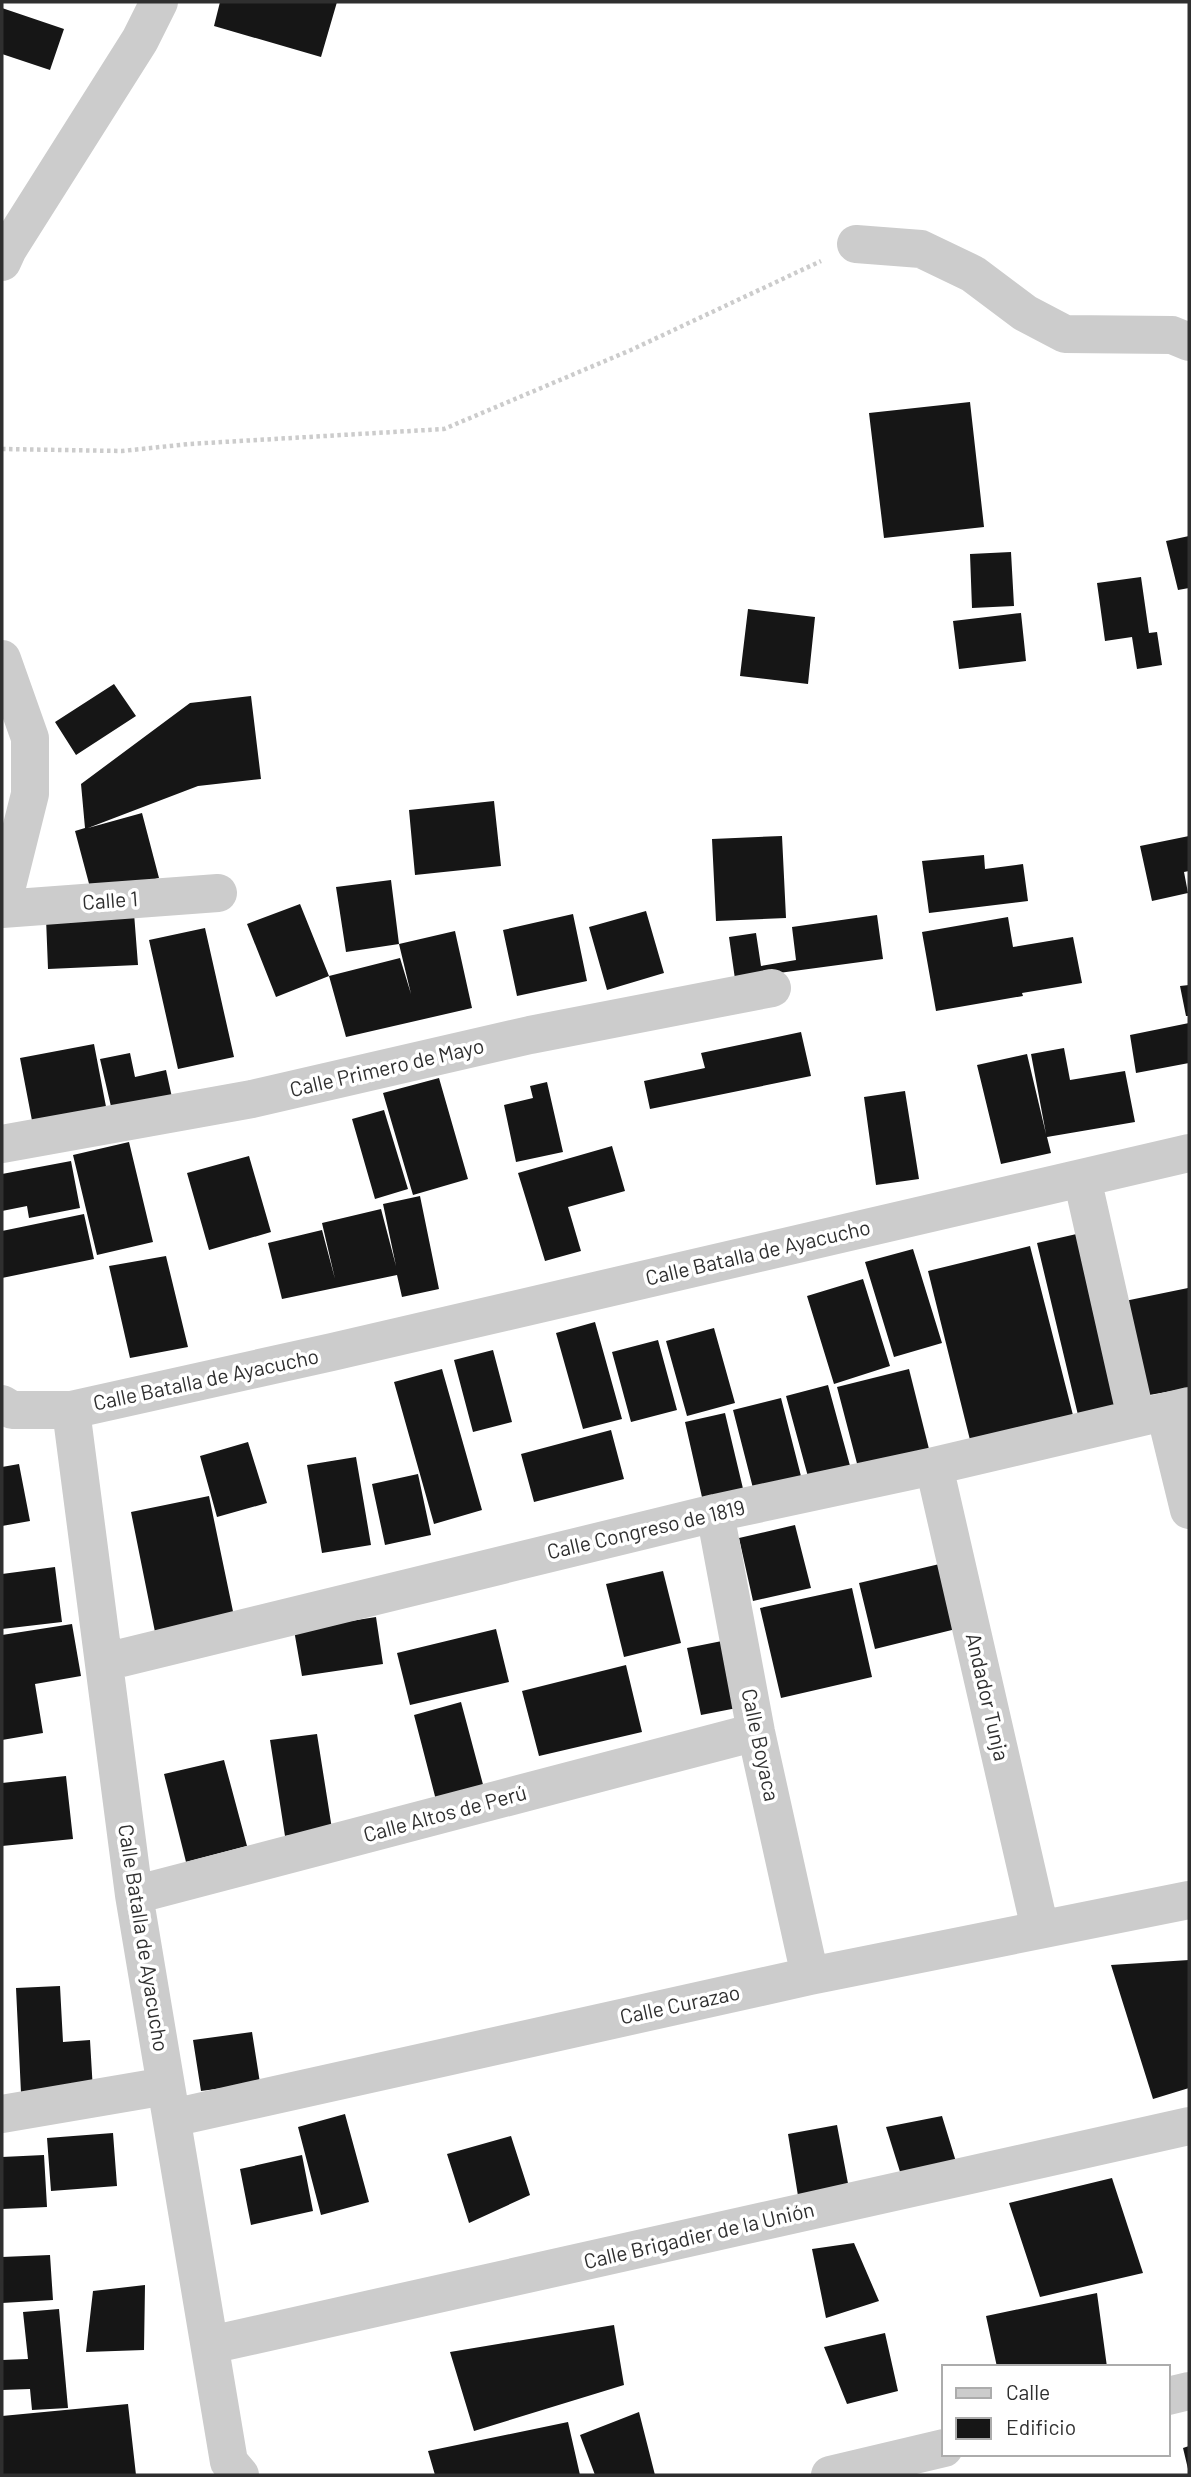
<svg xmlns="http://www.w3.org/2000/svg" width="1191" height="2477" viewBox="0 0 1191 2477" font-family="Barlow,sans-serif">
	<rect width="100%" height="100%" fill="#fff"/>
	<path fill="#161616" d="M220,2H337L321,57L214,26Z
		M2,8L64,29L50,70L2,54Z
		M970,402L984,527L884,538L869,413Z
		M1189,536V588L1178,590L1166,541Z
		M1011,552L1014,606L972,608L970,554Z
		M1141,577L1149,633L1157,632L1162,665L1137,669L1132,637L1105,641L1097,583Z
		M748,609L815,617L808,684L740,676Z
		M1021,613L1026,661L959,669L953,621Z
		M114,684L136,716L76,755L55,722Z
		M251,696L261,779L198,786L88,828L142,813L159,878L92,895L75,831L85,828L81,784L190,703Z
		M494,801L501,866L415,875L409,810Z
		M782,836L786,918L716,921L712,839Z
		M1189,836V871L1184,872L1188,893L1152,901L1140,846Z
		M984,855L985,869L1023,864L1028,901L929,913L922,861Z
		M391,880L399,944L346,952L336,887Z
		M300,904L329,976L276,997L247,924Z
		M646,911L664,973L607,990L589,927Z
		M134,913L138,965L48,969L46,918Z
		M573,914L587,981L517,996L503,930Z
		M877,915L883,959L735,979L729,937L756,933L761,966L796,960L792,927Z
		M1008,917L1013,947L1073,937L1082,983L1022,993L1023,996L936,1011L922,932Z
		M205,928L234,1057L178,1069L149,940Z
		M455,931L472,1008L346,1037L329,976L400,958L411,994L399,944Z
		M1189,985V1016H1186L1180,986Z
		M1189,1023V1063L1136,1073L1130,1035Z
		M801,1032L811,1076L650,1109L644,1081L705,1068L701,1053Z
		M94,1044L108,1117L34,1131L20,1058Z
		M1064,1048L1070,1080L1125,1071L1135,1122L1047,1137L1051,1153L1001,1164L977,1065L1027,1054L1046,1134L1031,1054Z
		M130,1053L135,1077L166,1070L173,1102L113,1115L100,1059Z
		M439,1078L468,1179L413,1195L383,1093Z
		M547,1082L563,1152L516,1162L504,1105L533,1098L530,1086Z
		M905,1091L919,1179L876,1185L864,1097Z
		M384,1110L408,1189L375,1199L352,1119Z
		M129,1142L153,1242L97,1255L73,1155Z
		M612,1146L625,1191L568,1207L581,1251L545,1261L518,1173Z
		M249,1156L271,1232L209,1250L187,1173Z
		M71,1161L80,1208L29,1218L27,1206L2,1211V1174Z
		M420,1196L439,1289L402,1297L397,1275L282,1299L268,1243L322,1230L335,1279L322,1223L381,1209L396,1266L383,1204Z
		M84,1214L94,1259L2,1278V1231Z
		M1081,1233L1121,1405L1078,1415L1037,1243Z
		M1030,1246L1075,1423L972,1448L928,1271Z
		M913,1249L942,1343L894,1357L865,1262Z
		M166,1256L188,1347L130,1358L109,1266Z
		M863,1279L890,1366L834,1384L807,1296Z
		M1188,1288L1189,1388L1138,1397L1115,1303Z
		M595,1322L622,1419L583,1429L556,1333Z
		M714,1328L735,1403L687,1416L666,1341Z
		M658,1340L677,1410L631,1422L612,1352Z
		M493,1350L512,1422L473,1432L454,1360Z
		M442,1369L482,1510L434,1524L394,1382Z
		M909,1369L931,1457L860,1475L837,1387Z
		M828,1385L852,1473L810,1484L786,1396Z
		M781,1398L803,1484L755,1496L733,1410Z
		M725,1413L745,1497L704,1506L685,1422Z
		M611,1430L624,1479L534,1502L521,1454Z
		M248,1442L267,1503L217,1517L200,1456Z
		M356,1457L371,1545L322,1553L307,1465Z
		M19,1464L30,1521L2,1526V1467Z
		M418,1474L431,1535L385,1545L372,1484Z
		M209,1496L235,1621L156,1637L131,1512Z
		M795,1525L811,1588L753,1601L739,1538Z
		M948,1562L964,1627L875,1649L859,1583Z
		M55,1567L62,1622L2,1629V1574Z
		M663,1571L681,1643L624,1657L606,1584Z
		M852,1588L872,1677L781,1698L760,1608Z
		M376,1617L383,1664L302,1676L294,1630Z
		M72,1624L81,1676L35,1684L43,1733L2,1740V1635Z
		M496,1629L509,1682L410,1705L397,1653Z
		M727,1640L742,1707L701,1715L687,1648Z
		M626,1665L642,1732L539,1756L522,1691Z
		M461,1702L485,1792L437,1804L414,1715Z
		M317,1734L332,1829L285,1836L270,1740Z
		M224,1760L247,1846L186,1862L164,1774Z
		M66,1776L73,1839L2,1846V1783Z
		M1189,1960V2088L1153,2099L1111,1965Z
		M60,1986L63,2042L90,2040L93,2091L21,2093L16,1988Z
		M252,2032L260,2083L201,2091L193,2040Z
		M345,2114L369,2202L321,2215L298,2127Z
		M942,2116L957,2165L901,2175L886,2127Z
		M837,2125L850,2194L799,2202L788,2134Z
		M113,2133L117,2186L51,2191L47,2138Z
		M511,2136L530,2195L469,2223L447,2154Z
		M44,2155L47,2207L2,2209V2157Z
		M302,2155L313,2211L251,2225L240,2169Z
		M1112,2178L1143,2273L1040,2297L1009,2203Z
		M854,2243L879,2301L826,2318L812,2249Z
		M50,2255L53,2300L2,2303V2257Z
		M145,2285L144,2350L86,2352L93,2291Z
		M1097,2293L1107,2367H997L986,2316Z
		M59,2309L68,2408L32,2410L30,2389L2,2390V2360L28,2359L23,2312Z
		M614,2325L624,2385L474,2431L450,2352Z
		M885,2333L898,2391L847,2404L824,2347Z
		M128,2404L136,2475H2V2416Z
		M639,2412L655,2475H595L580,2435Z
		M568,2422L580,2475H435L428,2451Z
		M1189,2446V2469H1188L1183,2448Z"/>
	<g fill="none" stroke-linecap="round" stroke-linejoin="round">
		<path stroke="#ccc" stroke-width="4.5" stroke-dasharray="3.5 3.5" stroke-linecap="butt" d="M2,449L122,451L189,444L444,429L631,350L821,261"/>
		<path stroke="#ccc" stroke-width="38" d="M856,244L921,249L973,274L1025,313L1065,334L1172,335L1189,342
			M2,262L8,249L140,40L159,2
			M2,659L30,738V794L2,906
			M2,909L218,893
			M2,1144L252,1099L530,1035L772,988
			M1082,1178L1136,1418
			M2,1404L12,1410H71L332,1352L1189,1153
			M71,1410L134,1895L229,2462L240,2475
			M1165,1412L1189,1510
			M934,1466L1040,1929
			M715,1513L756,1732L810,1976
			M105,1662L715,1513L934,1466L1189,1406
			M134,1895L756,1732
			M2,2114L166,2086
			M172,2118L810,1976L1189,1900
			M210,2345L1189,2126
			M1168,2396L1189,2391
			M830,2475L944,2448"/>
	</g>
	<g text-anchor="middle" stroke-width="7" stroke-linejoin="round" paint-order="stroke">
		<g font-size="21" fill="#2f2f2f" stroke="#fff">
			<text transform="translate(110 901) rotate(-4)" y="7">Calle 1</text>
			<text transform="translate(387 1068) rotate(-13)" y="7">Calle Primero de Mayo</text>
			<text transform="translate(758 1253) rotate(-13)" y="7">Calle Batalla de Ayacucho</text>
			<text transform="translate(206 1380) rotate(-12)" y="7">Calle Batalla de Ayacucho</text>
			<text transform="translate(646 1530) rotate(-13)" y="7">Calle Congreso de 1819</text>
			<text transform="translate(987 1697) rotate(77)" y="7">Andador Tunja</text>
			<text transform="translate(760 1745) rotate(78)" y="7">Calle Boyaca</text>
			<text transform="translate(445 1814) rotate(-15)" y="7">Calle Altos de Perú</text>
			<text transform="translate(143 1938) rotate(81)" y="7">Calle Batalla de Ayacucho</text>
			<text transform="translate(680 2005) rotate(-12)" y="7">Calle Curazao</text>
			<text transform="translate(699 2236) rotate(-13)" y="7">Calle Brigadier de la Unión</text>
		</g>
	</g>
	<rect width="1191" height="2477" fill="none" stroke="#2f2f2f" stroke-width="7"/>
	<rect x="942" y="2365" width="228" height="91" fill="#ffffff" stroke="#acacac" stroke-width="2"/>
	<rect x="956" y="2388" width="35" height="10" fill="#cccccc" stroke="#acacac" stroke-width="2"/>
	<text x="1006" y="2400" font-size="21" fill="#2f2f2f">Calle</text>
	<rect x="956" y="2418" width="35" height="21" fill="#161616" stroke="#acacac" stroke-width="2"/>
	<text x="1006" y="2435" font-size="21" fill="#2f2f2f">Edificio</text>
</svg>
